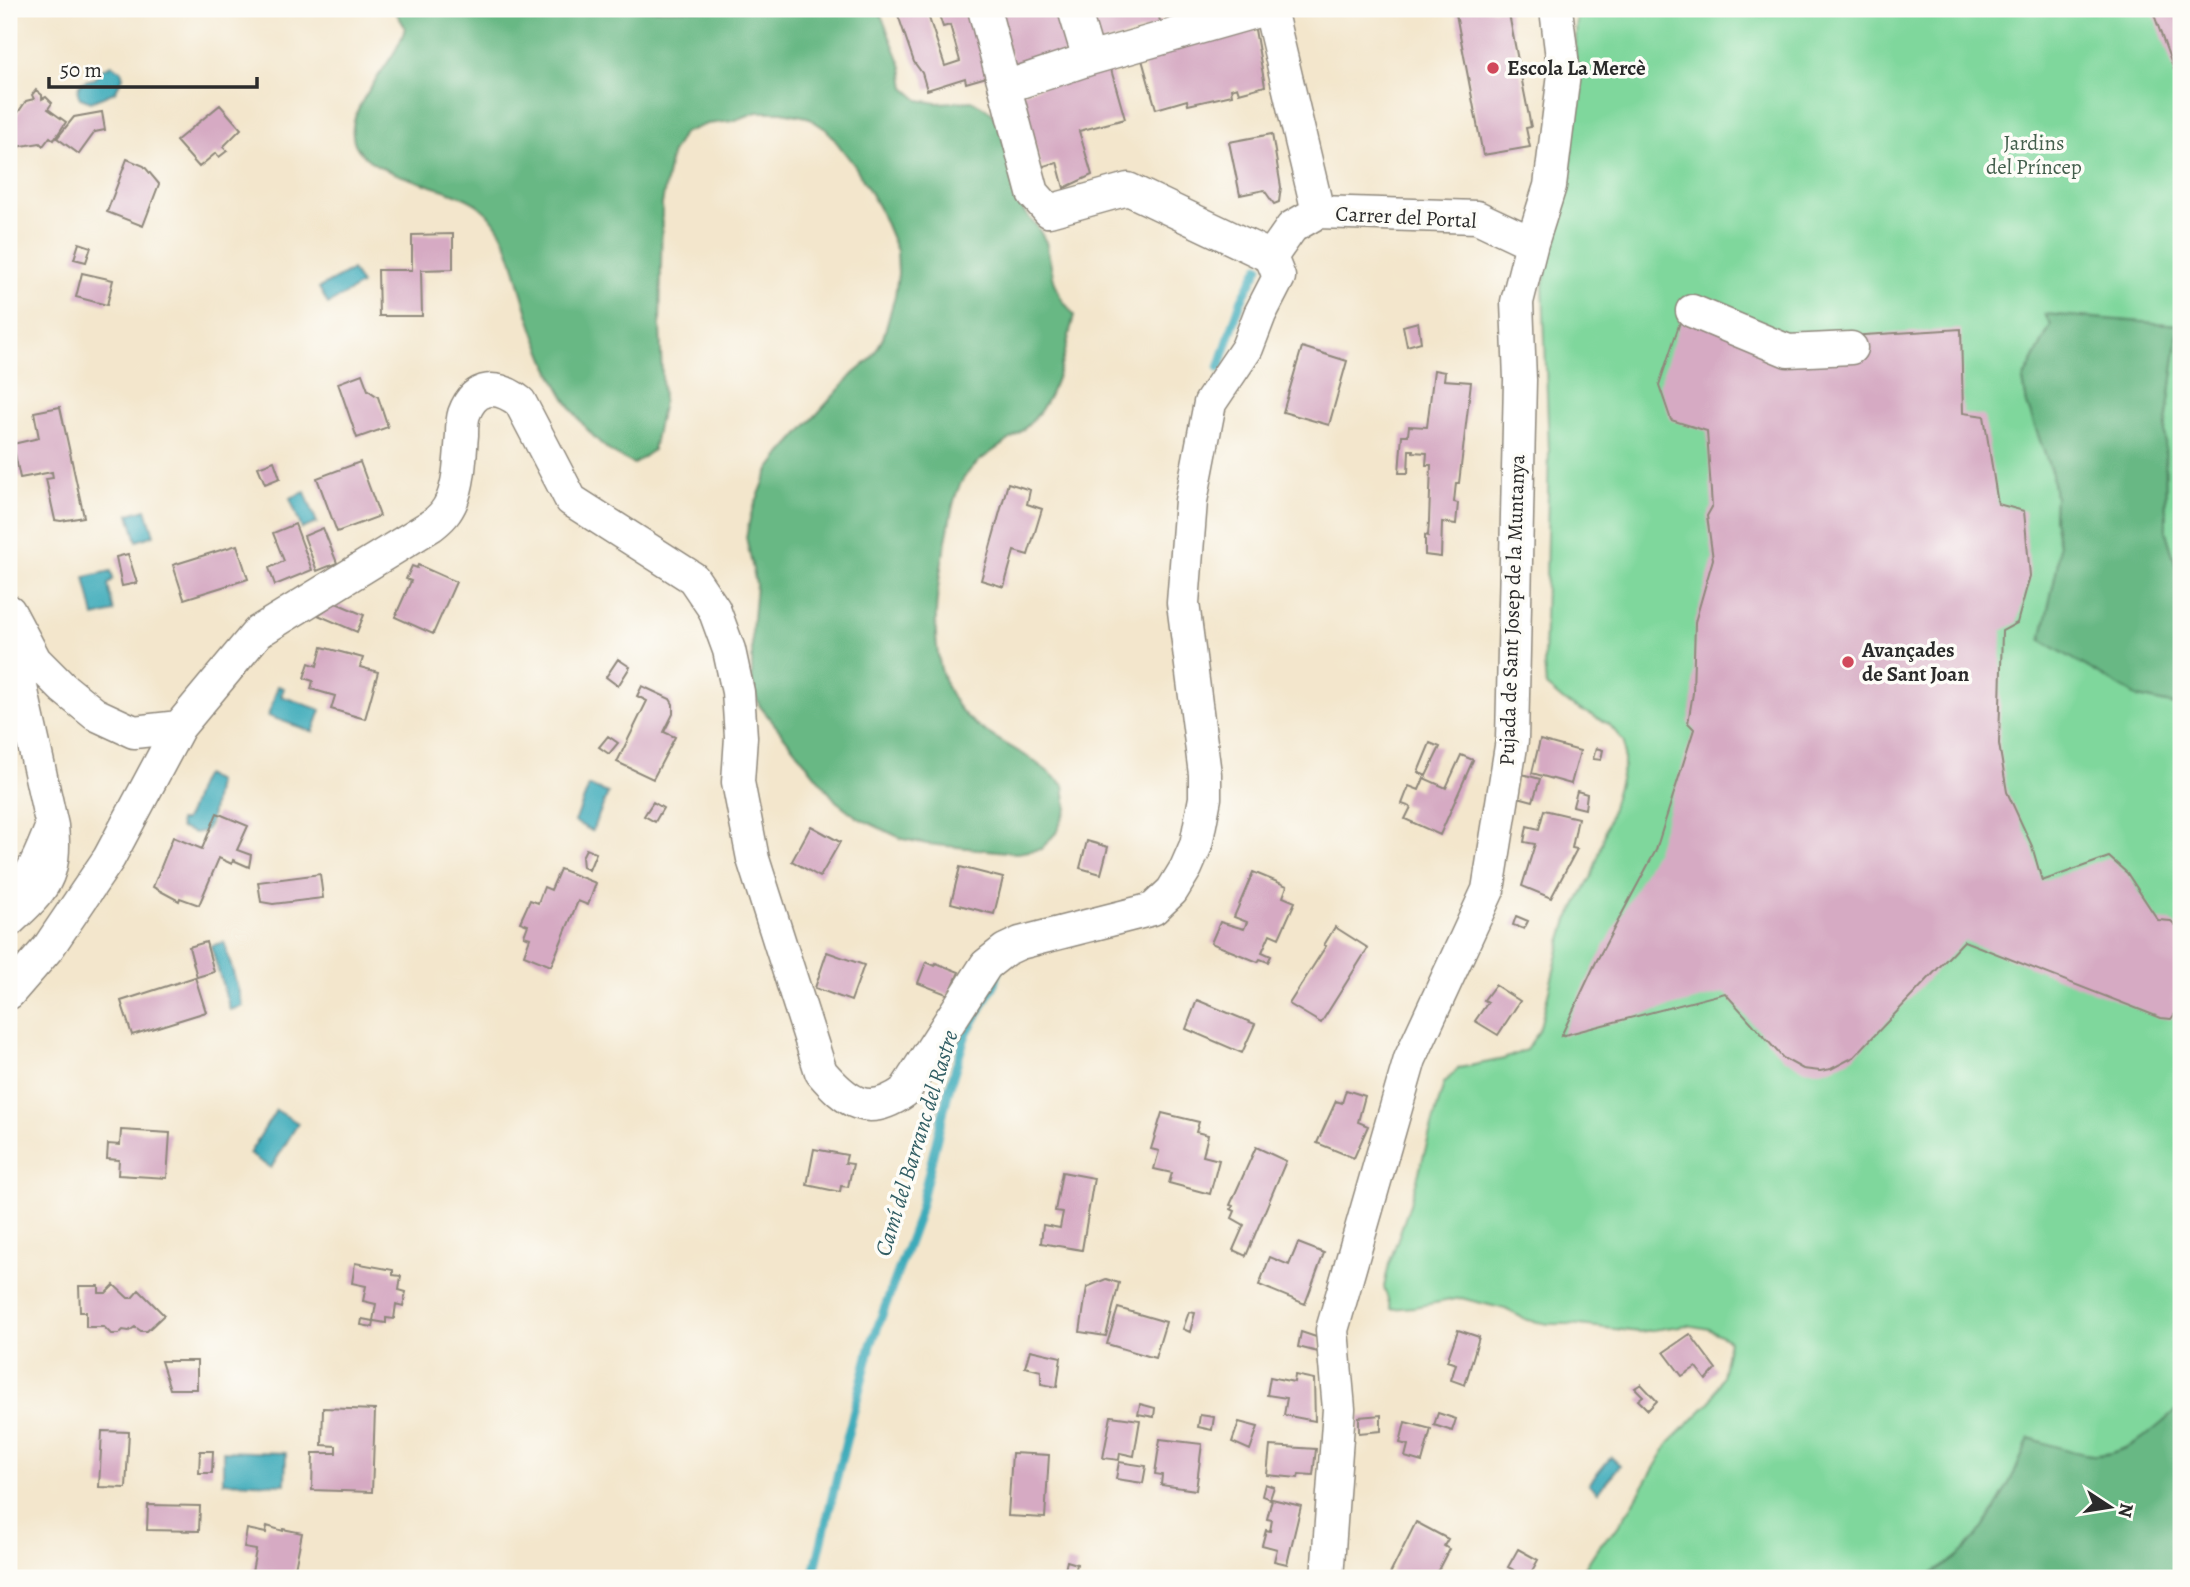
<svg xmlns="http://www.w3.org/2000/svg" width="2190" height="1587" viewBox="0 0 2190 1587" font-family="Alegreya,serif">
	<rect width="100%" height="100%" fill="#fdfcf7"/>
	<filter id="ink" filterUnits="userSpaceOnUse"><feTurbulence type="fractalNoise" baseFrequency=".0143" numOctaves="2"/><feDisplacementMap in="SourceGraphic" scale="14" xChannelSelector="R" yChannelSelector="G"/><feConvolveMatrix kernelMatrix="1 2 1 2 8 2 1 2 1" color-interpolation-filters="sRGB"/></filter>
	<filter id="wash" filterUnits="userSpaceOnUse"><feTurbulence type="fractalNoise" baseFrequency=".00686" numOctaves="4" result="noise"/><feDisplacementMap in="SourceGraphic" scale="28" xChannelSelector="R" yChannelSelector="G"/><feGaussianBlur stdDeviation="1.57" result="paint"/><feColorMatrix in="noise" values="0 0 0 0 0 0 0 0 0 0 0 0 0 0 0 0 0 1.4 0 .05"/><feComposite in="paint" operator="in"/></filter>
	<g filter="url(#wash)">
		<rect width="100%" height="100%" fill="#f3e6cc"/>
		<path fill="#7fd79c" stroke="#558164" stroke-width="2" d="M1577,9H2181V582L2166,532L2165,432L2179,325L2045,315L2051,325L2023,380L2027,404L2052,474L2055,497L2054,519L2059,545L2057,568L2138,697L2181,706V1406C2158,1427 2127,1457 2092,1455C2071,1453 2049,1444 2029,1438C2017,1472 1987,1530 1960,1555C1950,1564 1936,1571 1924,1578H1578L1599,1546L1616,1529L1631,1507L1669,1443L1711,1401L1722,1377L1729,1340L1709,1329L1687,1325L1639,1332L1571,1324H1549L1527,1320L1505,1309L1461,1298L1414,1307L1391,1309L1384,1287L1389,1264L1411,1201L1444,1083L1459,1068L1504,1059L1526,1050L1539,1031L1561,942L1568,920L1591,878L1599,854L1624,765V742L1609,724L1565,702L1546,686L1544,663L1549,451L1543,285L1571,163Z"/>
		<path fill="#67b884" stroke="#497258" stroke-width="2" d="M394,9L879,10L902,67L905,88L919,100L937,103L973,101L991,112L1000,129L1023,211L1037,226L1046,242L1054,280L1061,298L1074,315C1064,356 1057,400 1024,429C1005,445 981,455 966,475C955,489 951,513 948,531C936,587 922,667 964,714C980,731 1002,741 1021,753C1037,762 1050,773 1064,785L1067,809L1056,833L1041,849L1017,853L927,844L903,839L858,818L836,801L759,705L752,682V630L756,584L746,537L751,514L769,470L782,453L853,374L871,359L883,338L895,296L898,274L897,251L879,208L855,166L827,130L807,117L782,112H757L733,121L707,124L683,133L671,155L662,204L660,327L663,402L653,450L634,464C626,460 617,456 610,451C564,416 536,345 521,290C513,260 505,226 479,206C451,184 366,178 354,141C343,105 399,62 405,27Z
			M2045,314L2179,325L2165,432L2166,532L2181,582V706L2138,697L2041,640L2057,568L2059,544L2054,519L2055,497L2052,474L2027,404L2023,380L2051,325Z
			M2181,1406V1578H1924C1936,1571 1950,1564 1960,1554C1987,1530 2017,1472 2029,1438C2049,1444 2071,1453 2092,1455C2127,1457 2158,1427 2181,1406Z"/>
		<path fill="#3cabba" stroke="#346b72" stroke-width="2" d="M112,65L121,70L123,77L115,92L91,102L80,98C73,86 83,80 94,79L102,69Z
			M352,270L361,285L328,304L319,288Z
			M305,492L317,523L302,529L290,498Z
			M146,509L154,535L137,541L129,514Z
			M111,571L113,579L108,585L114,612L94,617L85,577Z
			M278,686L284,688L281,696L321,710L313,732L268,716Z
			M204,775L217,782L210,824L205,831L195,833L180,828L179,821H184C193,811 194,788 204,775Z
			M589,786L608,793L592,831L575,822Z
			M224,942L243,1006L230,1010L211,946Z
			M276,1110L298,1123L271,1168L249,1154Z
			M223,1451L286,1453L285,1484L223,1482Z
			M1611,1457L1620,1465L1598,1492L1589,1484Z"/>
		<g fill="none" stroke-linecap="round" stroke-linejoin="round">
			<path stroke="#3cabba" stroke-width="9" d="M1219,368L1241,301L1259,267
				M813,1578L839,1468L871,1345L917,1220L949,1089L966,1034L995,983L999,969"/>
		</g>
		<g id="blocks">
			<path fill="#d6aac3" d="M896,9H926L945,66L960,61L950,25L943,27L937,9H970L990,76L966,83L965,78L927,90L922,73L914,62Z
				M996,9H1064L1076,50L1014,68Z
				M1088,9H1157L1161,25L1099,44Z
				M1182,9H1215L1184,18Z
				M1455,9H1508L1531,127L1526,128L1530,147L1483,155Z
				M2152,9H2181V82L2179,84Z
				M1254,24L1265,86L1239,93L1237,87L1231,89L1232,95L1188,105L1187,100L1156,109L1141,56Z
				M9,45H11L13,71H9Z
				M1110,66L1125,119L1079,131L1092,175L1064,188L1057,162L1041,167L1020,93Z
				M36,90L42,95V99L46,97L52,103L48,109L66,122L54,140L50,137L43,146L40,143L9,148V109L11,115L17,114L26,101L34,99L32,95Z
				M220,105L241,129L223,147L227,151L219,157L216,153L199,167L176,141Z
				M102,112L105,130L95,132L79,154L57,138L74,117Z
				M1272,134L1281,187L1279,202L1274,204L1264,190L1240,195L1229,142Z
				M127,159L144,166L159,184L143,226L107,212Z
				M453,234V269L421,270L422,316H379L378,270H412V235Z
				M79,243L91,247L86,262L74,259Z
				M82,273L113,280L107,305L76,297Z
				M1687,301L1783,340L1961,329L1963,413L1984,416L1998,504L2024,511L2030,576L2017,623L2002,631L1999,744L2007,792L2032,846L2042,881L2109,857L2127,873L2158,920L2171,921L2181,930V1006L2171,1019L2161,1018L1964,941L1854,1057L1831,1069L1820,1071L1803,1069L1783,1058L1725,993L1561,1036L1596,962L1656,850L1694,729L1688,723L1693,693L1695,622L1713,559L1707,516L1712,507L1707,431L1671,420L1659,385Z
				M1418,322L1421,342L1407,346L1403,326Z
				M1302,347L1347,361L1329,425L1283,412Z
				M1434,370L1445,372L1444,380L1471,382L1459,483H1456L1454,502L1458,503L1456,524L1442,522L1441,557L1425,555V535L1428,536L1429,521L1431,465H1426L1427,453L1413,452V450H1409L1408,473H1399L1402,435H1408L1409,426L1427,427Z
				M362,374L368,390L378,397L388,427L357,438L338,383Z
				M60,407L84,517L61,521L55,520L46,479L53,478L52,472L20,478L13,444L39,438L34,412Z
				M274,461L280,478L265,484L258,467Z
				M360,462L380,516L337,532L317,478Z
				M1008,483L1030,490L1027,504L1042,509L1028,555L1014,551L1004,587L981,580Z
				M295,524L312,570L275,585L269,568L284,561L273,533Z
				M323,528L337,563L317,571L304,536Z
				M237,545L248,579L184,599L173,565Z
				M128,554L137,583L122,586L116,557Z
				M418,565L456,582L433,634L395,617L411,581L406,579L412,566L417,568Z
				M336,603L364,615L357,632L318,615Z
				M322,647L363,658L360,667L378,672L365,719L331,709L335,696L311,689L313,681L304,678L309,663L317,666Z
				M618,659L630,667L618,686L606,677Z
				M642,686L670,699L673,704V714L664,732L675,737L653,779L617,762L647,701L637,696Z
				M608,736L618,743L609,754L599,747Z
				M1540,740L1580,751L1571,784L1532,773Z
				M1430,743L1440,747L1426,776L1418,772Z
				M1596,748L1603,750L1601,760L1593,759Z
				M1461,755L1473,760L1440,835L1405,819L1411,807L1402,804L1409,786L1419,790L1424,778L1446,788Z
				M1522,774L1540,779L1533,801L1518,797Z
				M1577,791L1587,794L1585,809L1573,806Z
				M653,802L663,808L655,822L644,816Z
				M1544,810L1578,818L1572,848L1577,849L1551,898L1522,886L1535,844L1524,842L1527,826L1539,829Z
				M217,813L248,826L237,850L251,855L249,867L233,860L232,864L219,858L199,905L180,898L179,901L153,887L173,837L202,849Z
				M811,826L840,842L820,877L792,861Z
				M1087,841L1108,847L1101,874L1080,868Z
				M586,849L596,853L589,870L583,867L582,857Z
				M960,867L1003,878L994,914L951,903Z
				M560,869L596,883L588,905L578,901L551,966L524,955L530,938L524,936L528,925L520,922L530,900L538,903L544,887L551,890Z
				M1253,872L1287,886L1283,897L1295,902L1279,938L1270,934L1262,952L1271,956L1268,962L1260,959L1258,962L1211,943L1220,922L1244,929L1247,922L1234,917Z
				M320,874L323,898L273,904L261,902L258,882Z
				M1516,916L1528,921L1524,929L1513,925Z
				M1335,927L1368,948L1321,1023L1289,1004L1326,946L1324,945Z
				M206,942L214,972L197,977L189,947Z
				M827,952L864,965L851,1001L815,988Z
				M926,962L935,966L936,963L959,972L949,995L918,983Z
				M195,977L206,1012L132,1035L121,1001Z
				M1495,985L1520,1001L1498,1035L1475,1021L1488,1002L1484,1000Z
				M1197,1000L1255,1024L1242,1053L1186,1029Z
				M1346,1090L1365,1096L1358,1122L1368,1126L1354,1158L1317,1143L1336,1101L1342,1103Z
				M1162,1113L1199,1122L1196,1132L1208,1135L1203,1156L1219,1160L1210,1194L1169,1183L1172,1173L1154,1169L1159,1151L1151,1149Z
				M121,1130L170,1133L167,1178L118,1175L119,1160L107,1159L108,1144L120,1145Z
				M1256,1147L1286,1161L1246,1256L1233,1250L1244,1225L1232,1218L1235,1211L1231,1209L1233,1206L1230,1205Z
				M814,1149L847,1155L845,1163L853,1164L848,1187L841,1186L840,1192L807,1185Z
				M1062,1172L1094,1178L1082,1250L1041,1243L1043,1225L1060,1228L1063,1212L1055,1211Z
				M1298,1243L1324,1253L1305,1304L1259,1285L1270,1257L1289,1265Z
				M355,1263L393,1270V1275L401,1276L399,1290L406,1292L403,1306L396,1304L394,1319L386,1318V1323L374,1321L373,1327L361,1325L362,1319L373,1321L376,1304L363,1301L366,1286L352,1283Z
				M1106,1279L1119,1283L1106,1336L1080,1332L1087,1287Z
				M114,1285L128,1298H132L139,1290L164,1315L147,1331H141L135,1327L129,1331L123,1330L119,1334H111L104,1327H86V1312H80L79,1286H99V1293H106Z
				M1118,1308L1166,1322L1155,1358L1107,1344Z
				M1189,1312L1195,1313L1190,1332L1183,1329Z
				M1458,1330L1479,1337L1465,1385L1451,1380L1456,1364L1447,1361Z
				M1301,1332L1319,1338L1318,1352L1298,1347Z
				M1690,1334L1716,1369L1706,1380L1696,1367L1682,1376L1664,1352Z
				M1030,1350L1061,1357L1057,1387L1041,1384V1371L1025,1367Z
				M161,1361H197V1389H170Z
				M1295,1375L1314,1379L1315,1421L1284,1415L1287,1398L1267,1395L1270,1377L1294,1382Z
				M1641,1384L1657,1401L1648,1410L1638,1400L1643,1396L1635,1388Z
				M1140,1404L1155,1408L1154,1417L1138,1414Z
				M323,1408L375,1410L372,1492L312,1490L313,1453H336V1446L322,1445Z
				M1438,1413L1456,1419L1452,1431L1434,1425Z
				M1200,1415L1214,1417L1212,1430L1198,1427Z
				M1381,1415V1431L1359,1433V1417Z
				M1111,1416L1140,1420L1134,1456L1120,1453L1119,1460L1103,1458Z
				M1239,1422L1258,1427L1250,1450L1232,1442Z
				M1405,1422L1431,1429L1422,1462L1405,1457L1408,1445L1400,1443Z
				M102,1431L129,1432L126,1488L99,1487Z
				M1160,1439L1202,1444L1196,1490L1161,1485L1162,1475L1155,1474Z
				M1270,1446L1316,1449L1313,1475L1299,1474L1298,1478L1267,1475Z
				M200,1451H213L212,1473H199Z
				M1012,1453L1049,1455L1045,1518L1008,1516Z
				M1119,1462L1146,1466L1143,1483L1116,1479Z
				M1265,1484L1274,1487L1270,1499L1262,1496Z
				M1272,1499L1301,1506L1287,1564L1274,1561L1277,1549L1262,1545L1266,1530L1270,1531L1272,1520L1267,1519Z
				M148,1505L200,1506L199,1531L147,1530Z
				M1416,1522L1448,1539L1444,1546L1449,1549L1434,1578H1392L1390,1574Z
				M267,1526L283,1531V1529L302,1533L293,1578H251L256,1550L244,1548L247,1529L266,1533Z
				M1518,1549L1538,1560L1528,1578L1508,1567Z
				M1067,1561L1077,1564L1074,1578H1063Z"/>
		</g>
	</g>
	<g filter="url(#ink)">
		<use href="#blocks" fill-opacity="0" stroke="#8f887c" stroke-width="2"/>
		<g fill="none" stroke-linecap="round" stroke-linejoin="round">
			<defs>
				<path id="street" d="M984,9L1033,193L1049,211L1128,189L1271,257
					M1074,9L1089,59
					M1270,9L1318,212
					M1005,87L1089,59L1265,9
					M1318,212L1477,217L1532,243
					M1692,311L1788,351L1851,348
					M9,611L35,660L63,688L95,714L134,732L179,727
					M9,633L52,826
					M9,898C32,881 41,852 52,826C57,876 44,889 9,921
					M9,993L48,948L109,858L179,727L258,632L432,525C441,518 447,512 452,500C460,480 460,456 462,435C462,429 462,420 464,414C475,384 498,385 520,402L571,500L693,578L714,609L729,650L738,692L741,737L738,782L753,859L821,1072C847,1102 867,1118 904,1092L986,965L1005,950L1020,943L1153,909L1172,891L1186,868L1196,845L1205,798V774L1183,603L1191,501L1210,403L1247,348L1260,314L1279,277L1271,257L1292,227L1318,212
					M1327,1578L1339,1409L1332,1330L1410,1059L1488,890L1512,740L1520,380L1517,302L1532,243L1550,186L1564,74L1556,9"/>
			</defs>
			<use href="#street" stroke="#8f887c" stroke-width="35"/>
			<use href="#street" stroke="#fff" stroke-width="32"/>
		</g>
	</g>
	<g fill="#d1495b" stroke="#fdfcf7" stroke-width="2.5">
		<circle cx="1493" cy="68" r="7"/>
		<circle cx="1848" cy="662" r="7"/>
	</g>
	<g text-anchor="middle" stroke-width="7" stroke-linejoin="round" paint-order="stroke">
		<g font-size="21" font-weight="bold" fill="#2b2b2b" stroke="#fdfcf7" text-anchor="start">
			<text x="1507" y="75">Escola La Mercè</text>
			<text x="1862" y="657">Avançades<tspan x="1862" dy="24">de Sant Joan</tspan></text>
		</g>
		<g font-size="21" fill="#445f4d" stroke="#fdfcf7">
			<text x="2034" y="150">Jardins<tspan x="2034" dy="24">del Príncep</tspan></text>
		</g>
		<g font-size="21" fill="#2b2b2b" stroke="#fdfcf7">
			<text transform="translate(1406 217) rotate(3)" y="7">Carrer del Portal</text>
			<text transform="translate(1512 610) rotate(-88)" y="7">Pujada de Sant Josep de la Muntanya</text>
		</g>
		<g font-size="23" font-style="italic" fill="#325e64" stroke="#fdfcf7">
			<text transform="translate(916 1143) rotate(-73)" y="8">Camí del Barranc del Rastre</text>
		</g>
	</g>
	<rect width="2190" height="1587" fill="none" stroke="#fdfcf7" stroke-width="35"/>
	<g transform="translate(2110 1507) rotate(102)" stroke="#fdfcf7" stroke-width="5" paint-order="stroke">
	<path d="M0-5L12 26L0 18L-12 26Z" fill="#2b2b2b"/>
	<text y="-10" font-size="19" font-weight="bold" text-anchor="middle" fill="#2b2b2b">N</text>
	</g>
	<path d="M49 77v10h208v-10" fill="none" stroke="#2b2b2b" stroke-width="3.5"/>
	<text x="60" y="77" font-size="21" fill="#2b2b2b" stroke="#fdfcf7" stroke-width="5" paint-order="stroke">50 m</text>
</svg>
